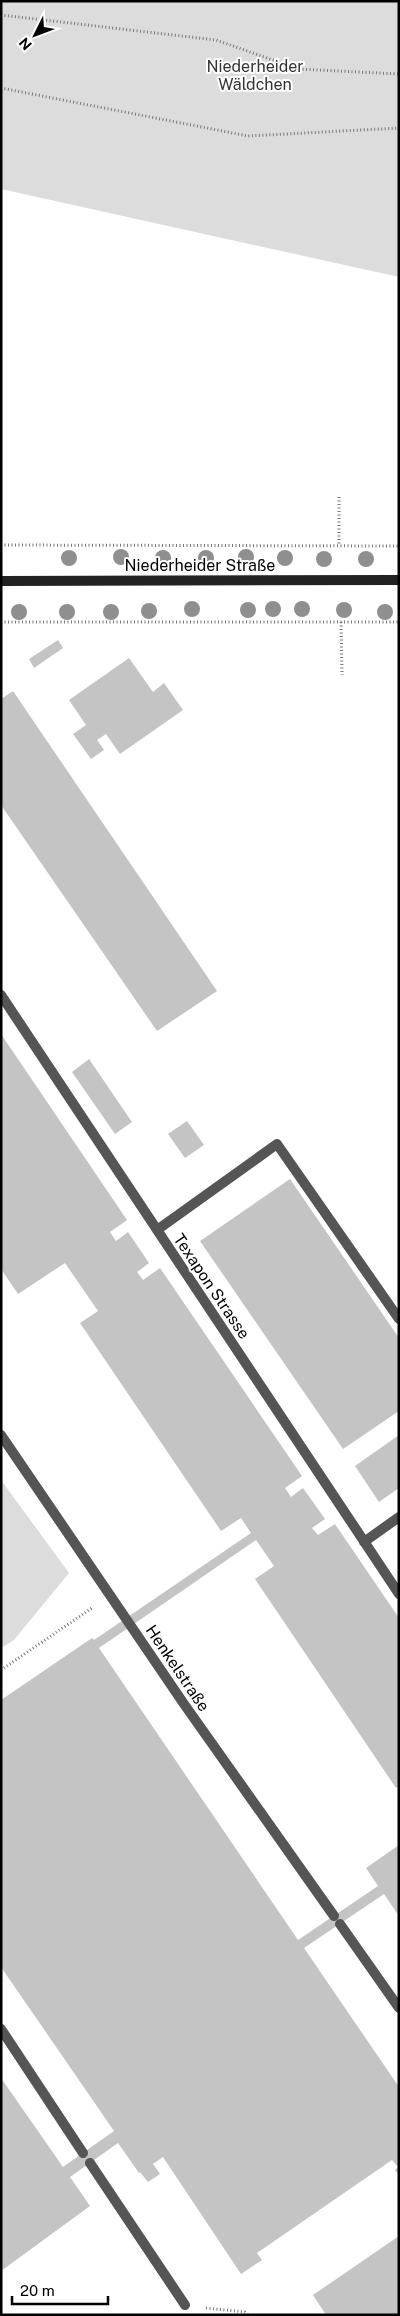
<svg xmlns="http://www.w3.org/2000/svg" width="400" height="2316" viewBox="0 0 400 2316" font-family="'Public Sans',sans-serif">
	<rect width="100%" height="100%" fill="#fff"/>
	<path fill="#dcdcdc" d="M1,1H399V277L1,189Z
		M1,1480L69,1573L14,1640L1,1648Z"/>
	<path fill="#c4c4c4" d="M58,640L63,648L34,668L29,659Z
		M129,658L153,692L164,683L183,710L120,754L106,734L97,740L104,750L91,759L73,734L86,725L69,700Z
		M13,691L217,991L157,1031L1,805V699Z
		M1,1034L127,1220L110,1232L116,1241L128,1232L149,1263L137,1272L143,1280L160,1268L302,1476L285,1488L291,1497L303,1488L325,1519L312,1528L318,1535L335,1524L399,1618V1786L396,1788L255,1579L274,1566L256,1540L99,1648L298,1940L378,1886L366,1868L399,1845V1916L384,1894L304,1948L399,2087V2175L395,2170L398,2167L392,2160L257,2253L262,2260L241,2274L163,2157L153,2164L160,2174L148,2182L140,2172L139,2173L118,2143L70,2177L90,2206L1,2271V2078L63,2167L114,2131L1,1967V1700L92,1638L94,1640L251,1533L241,1518L221,1531L80,1323L98,1311L65,1263L18,1294L1,1269Z
		M89,1059L132,1122L115,1134L72,1072Z
		M187,1121L204,1145L185,1158L168,1134Z
		M290,1179L399,1338V1411L343,1449L200,1241Z
		M399,1435V1488L379,1502L355,1466Z
		M399,2236V2315H326L313,2295Z"/>
	<g fill="none" stroke-linecap="round" stroke-linejoin="round">
		<path stroke="#777" stroke-width="3" stroke-dasharray="1 2.5" stroke-linecap="butt" d="M1,15L216,40L298,69L399,74
			M1,88L248,136L399,128
			M339,497V545
			M1,545L399,546
			M1,622H399
			M341,622L342,675
			M1,1670L92,1608
			M206,2308L245,2312L248,2315"/>
		<path stroke="#555" stroke-width="10" d="M1,995L399,1594
			M157,1230L277,1144L399,1319
			M1,1435L184,1704L334,1916
			M364,1542L399,1517
			M340,1924L399,2008
			M1,2029L83,2153
			M90,2163L185,2305"/>
		<path stroke="#222" stroke-width="10" d="M1,581L399,580"/>
	</g>
	<g fill="#8f8f8f">
		<circle cx="121" cy="557" r="8"/>
		<circle cx="246" cy="557" r="8"/>
		<circle cx="69" cy="558" r="8"/>
		<circle cx="163" cy="558" r="8"/>
		<circle cx="206" cy="558" r="8"/>
		<circle cx="285" cy="558" r="8"/>
		<circle cx="324" cy="559" r="8"/>
		<circle cx="366" cy="559" r="8"/>
		<circle cx="192" cy="609" r="8"/>
		<circle cx="273" cy="609" r="8"/>
		<circle cx="302" cy="609" r="8"/>
		<circle cx="248" cy="610" r="8"/>
		<circle cx="344" cy="610" r="8"/>
		<circle cx="149" cy="611" r="8"/>
		<circle cx="19" cy="612" r="8"/>
		<circle cx="67" cy="612" r="8"/>
		<circle cx="111" cy="612" r="8"/>
		<circle cx="385" cy="612" r="8"/>
	</g>
	<g text-anchor="middle" stroke-width="4" stroke-linejoin="round" paint-order="stroke">
		<g font-size="16" fill="#333" stroke="#fff">
			<text x="255" y="72">Niederheider<tspan x="255" dy="18">Wäldchen</tspan></text>
		</g>
		<g font-size="16" fill="#000" stroke="#fff">
			<text x="200" y="571">Niederheider Straße</text>
			<text transform="translate(212 1286) rotate(56)" y="6">Texapon Strasse</text>
			<text transform="translate(178 1668) rotate(56)" y="6">Henkelstraße</text>
		</g>
	</g>
	<rect width="400" height="2316" fill="none" stroke="#000000" stroke-width="5"/>
	<g transform="translate(35 35) rotate(228)" stroke="#ffffff" stroke-width="4" paint-order="stroke">
	<path d="M0-4L9 19L0 12L-9 19Z" fill="#000000"/>
	<text y="-8" font-size="14" font-weight="bold" text-anchor="middle" fill="#000000">N</text>
	</g>
	<path d="M12 2296v8h96v-8" fill="none" stroke="#000000" stroke-width="2.5"/>
	<text x="20" y="2296" font-size="15" fill="#000000" stroke="#ffffff" stroke-width="4" paint-order="stroke">20 m</text>
</svg>
